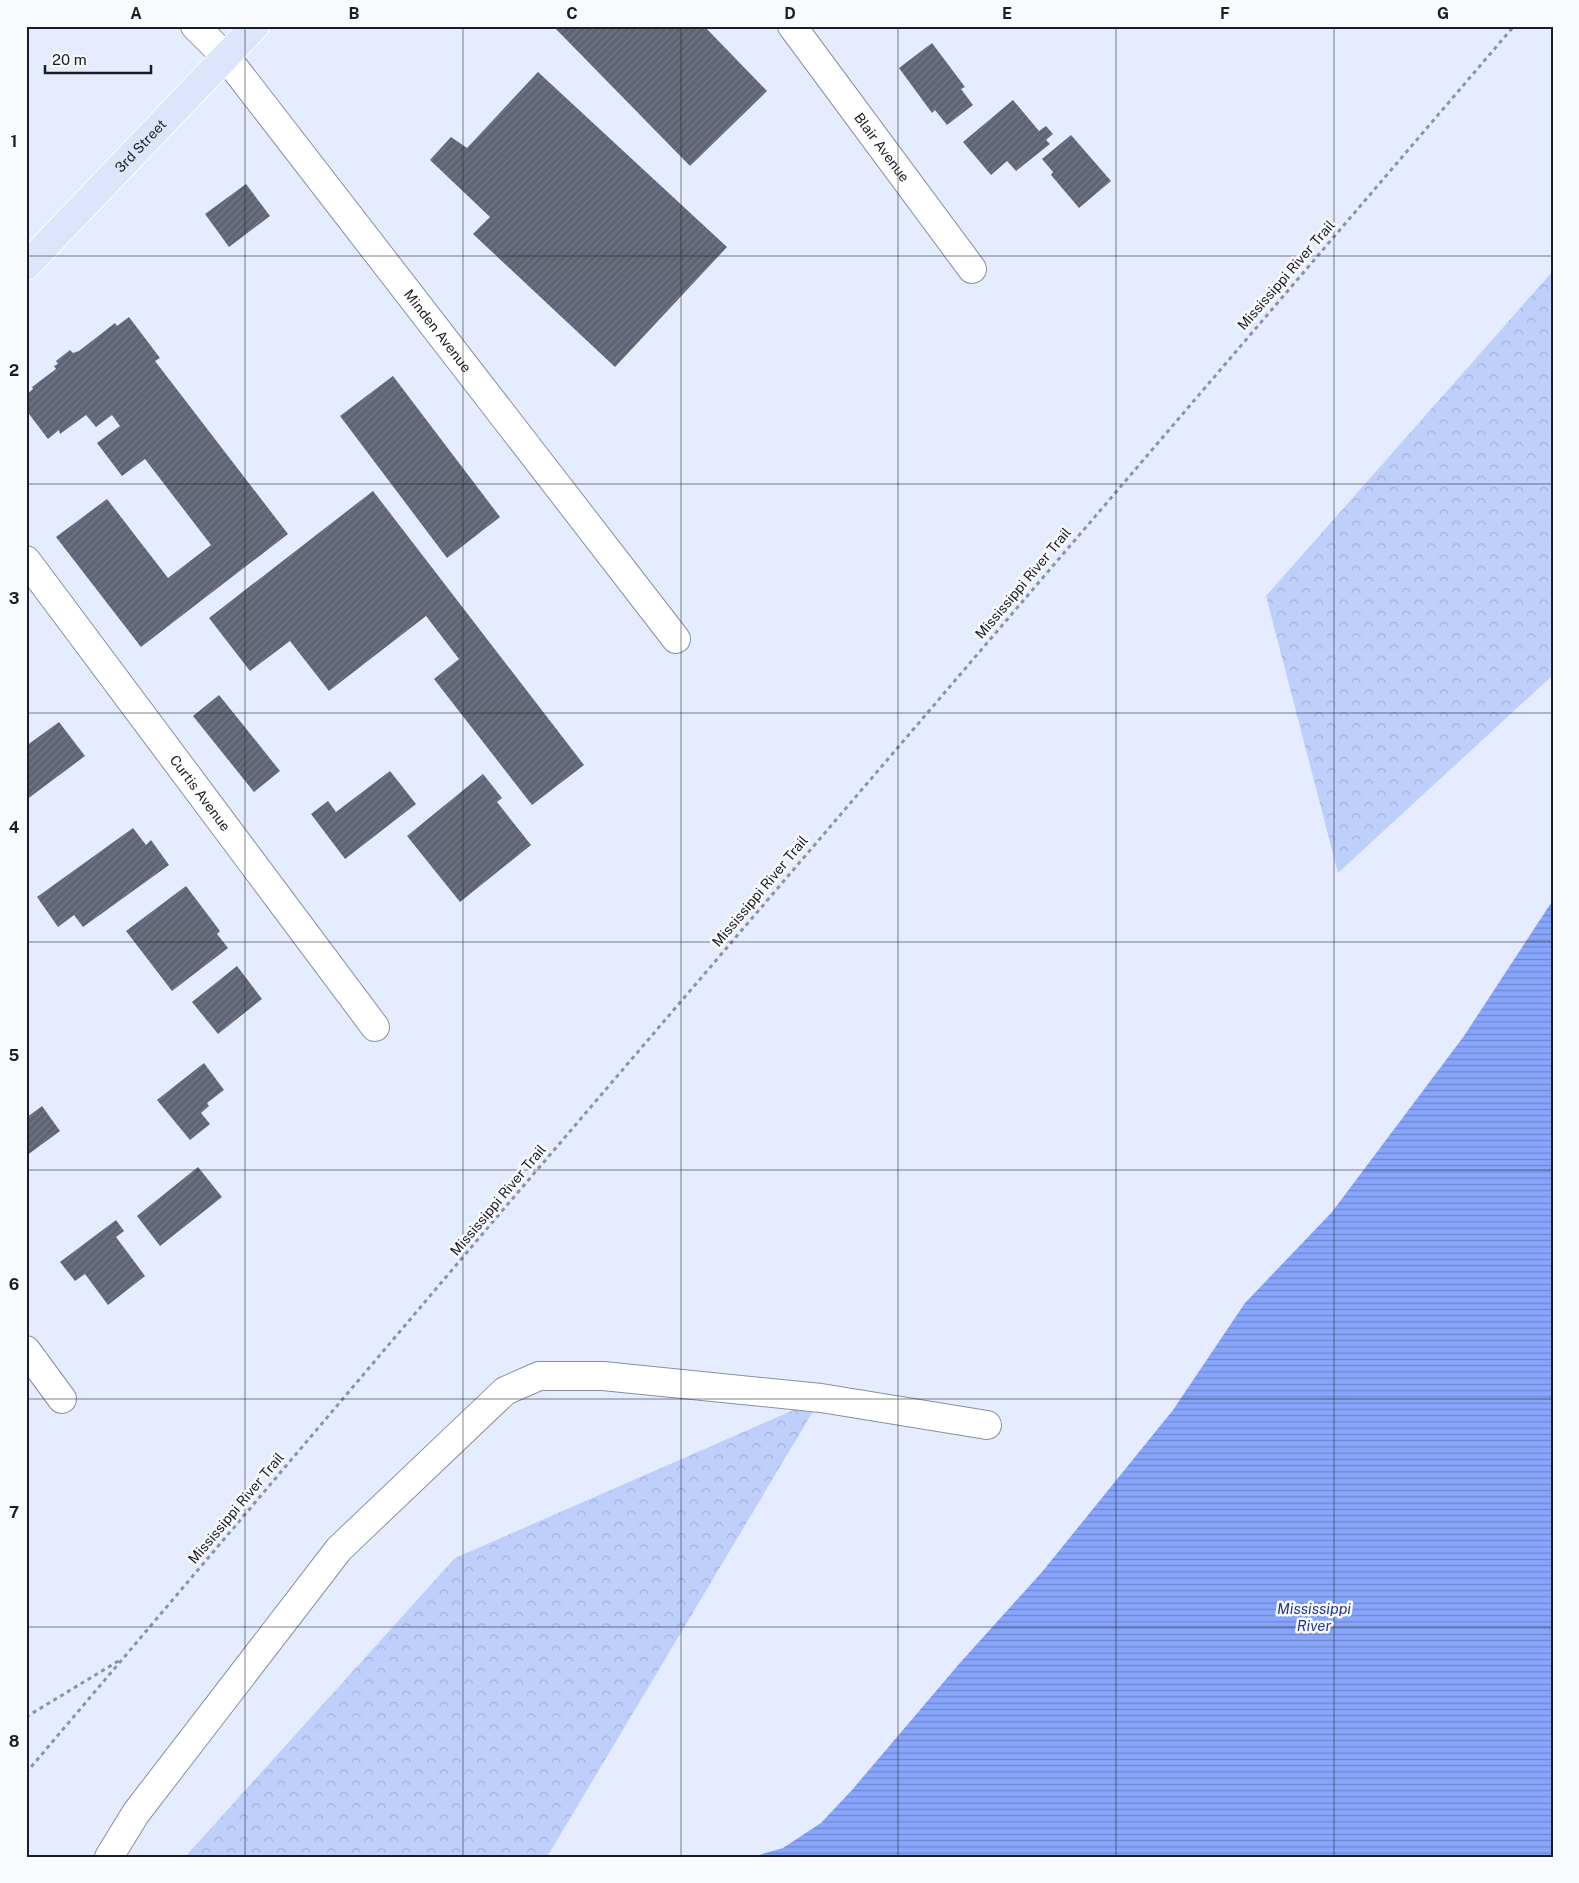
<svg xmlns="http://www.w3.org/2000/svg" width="1579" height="1883" viewBox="0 0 1579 1883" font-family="'Public Sans',sans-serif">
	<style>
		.forest { fill: url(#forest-crowns) }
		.water { fill: url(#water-rules) }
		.building { fill: url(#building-hatch) }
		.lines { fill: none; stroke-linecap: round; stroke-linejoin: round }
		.minor-casing { stroke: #888fa0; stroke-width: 30 }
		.major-casing { stroke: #fff; stroke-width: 30 }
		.path { stroke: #8d92a0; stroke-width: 3; stroke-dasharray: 4 4; stroke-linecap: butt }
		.minor { stroke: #fff; stroke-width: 28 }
		.major { stroke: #dde5fc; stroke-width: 28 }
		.grid { fill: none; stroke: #1b1d24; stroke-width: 1; stroke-opacity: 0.55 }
		.labels { text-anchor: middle; stroke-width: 5; stroke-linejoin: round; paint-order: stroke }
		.street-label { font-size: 14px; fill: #1b1d24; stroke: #f8fafd }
		.water-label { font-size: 15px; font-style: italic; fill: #223495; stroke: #f8fafd }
		.neatline { fill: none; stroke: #1b1d24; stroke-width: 2 }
		.grid-label { font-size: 16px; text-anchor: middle; font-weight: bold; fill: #1b1d24 }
	</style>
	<defs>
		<pattern id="forest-crowns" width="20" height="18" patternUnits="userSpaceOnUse" patternTransform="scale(1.25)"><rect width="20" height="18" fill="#becffc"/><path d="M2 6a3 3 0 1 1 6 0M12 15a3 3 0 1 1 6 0" fill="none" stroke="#a3b1d8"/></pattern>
		<pattern id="water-rules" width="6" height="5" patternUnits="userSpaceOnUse" patternTransform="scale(1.25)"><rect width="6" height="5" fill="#88a5fc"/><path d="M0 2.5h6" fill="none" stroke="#6e86cc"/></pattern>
		<pattern id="building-hatch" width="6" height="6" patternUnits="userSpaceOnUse" patternTransform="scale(1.25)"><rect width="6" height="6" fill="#5e6474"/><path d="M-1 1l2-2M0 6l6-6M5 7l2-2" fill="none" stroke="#757a86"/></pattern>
	</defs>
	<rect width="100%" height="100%" fill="#e5ecff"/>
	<!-- forest -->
	<path class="forest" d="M1553,271v404l-215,198 -72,-277z
		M821,1398l-274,459h-362l270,-299z"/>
	<!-- water -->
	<path class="water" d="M1553,900v957h-801l31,-9 38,-25 31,-33 107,-126 83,-92 131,-162 72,-107 87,-91 132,-176z"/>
	<!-- building -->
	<path class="building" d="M553,26h151l63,65 -77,75z
		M932,43l33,44 -4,2 12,16 -26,20 -12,-15 -3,3 -33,-45z
		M538,72l189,175 -112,120 -142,-133 17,-17 -60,-57 21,-23 16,11z
		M1013,100l26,31 7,-5 7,8 -7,6 4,4 -34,27 -9,-10 -16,14 -28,-33z
		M1071,135l40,46 -32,27 -28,-33 2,-3 -11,-13z
		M246,184l24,32 -41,31 -24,-33z
		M129,317l31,41 -5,3 133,173 -147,113 -85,-110 51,-38 61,79 43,-33 -66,-86 -23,17 -25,-33 23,-17 -8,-11 -16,12 -10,-12 -26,19 -1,-4 -11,9 -22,-29v-15l7,-6 -1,-2 24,-18 -2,-3 4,-2 -2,-3 14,-11 3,3 6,-2 36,-28 2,3z
		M393,376l107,141 -53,41 -107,-142z
		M373,491l211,274 -52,40 -98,-126 25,-20 -33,-43 -97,75 -39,-50 -40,30 -41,-53z
		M219,695l61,76 -26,21 -61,-76z
		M59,722l26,34 -59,44v-54z
		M390,771l26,33 -71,55 -34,-45 17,-13 8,11z
		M483,774l19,24 -5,4 34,43 -71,57 -53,-66z
		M133,828l13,17 5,-5 18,25 -86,62 -9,-12 -16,12 -21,-30z
		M186,886l34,45 -3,3 11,14 -56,43 -46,-60z
		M237,966l25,33 -44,35 -26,-32z
		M204,1063l20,27 -17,13 2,3 -8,7 9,11 -20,16 -33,-40z
		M42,1106l18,25 -34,25v-38z
		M198,1167l24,30 -62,49 -23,-30z
		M116,1220l8,11 -8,6 29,39 -37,29 -23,-31 -10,7 -15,-19z"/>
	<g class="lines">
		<!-- minor casing -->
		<g class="minor-casing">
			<g id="minor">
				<path id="s1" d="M195,26l31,31 450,582"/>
				<path id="s2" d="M792,26l180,243"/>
				<path id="s3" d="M26,560l349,467"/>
				<path d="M26,1350l36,49"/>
				<path d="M109,1857l27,-44 203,-264 166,-158 34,-15h64l218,22 166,27"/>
			</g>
		</g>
		<!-- major casing -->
		<g class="major-casing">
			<g id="major">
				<path id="s4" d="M26,266l229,-240"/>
			</g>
		</g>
		<!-- path -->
		<path class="path" d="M26,1717l94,-57
			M26,1773l470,-555 1018,-1192"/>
		<!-- minor -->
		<use href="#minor" class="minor"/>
		<!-- major -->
		<use href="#major" class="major"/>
	</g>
	<!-- grid -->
	<path class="grid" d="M245,26v1831M463,26v1831M681,26v1831M898,26v1831M1116,26v1831M1334,26v1831M26,256h1527M26,484h1527M26,713h1527M26,942h1527M26,1170h1527M26,1399h1527M26,1627h1527"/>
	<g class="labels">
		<!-- street labels -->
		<g class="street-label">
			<text dy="5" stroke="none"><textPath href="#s4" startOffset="166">3rd Street</textPath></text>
			<text dy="5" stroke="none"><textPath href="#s2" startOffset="151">Blair Avenue</textPath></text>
			<text transform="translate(1286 275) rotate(-49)" y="5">Mississippi River Trail</text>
			<text dy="5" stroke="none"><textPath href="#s1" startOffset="390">Minden Avenue</textPath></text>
			<text transform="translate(1023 583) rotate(-50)" y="5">Mississippi River Trail</text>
			<text dy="5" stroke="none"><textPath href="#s3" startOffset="291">Curtis Avenue</textPath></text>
			<text transform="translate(760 891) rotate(-50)" y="5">Mississippi River Trail</text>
			<text transform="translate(498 1200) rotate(-50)" y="5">Mississippi River Trail</text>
			<text transform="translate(236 1508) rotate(-50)" y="5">Mississippi River Trail</text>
		</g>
		<!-- water labels -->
		<g class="water-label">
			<text x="1314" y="1614">Mississippi<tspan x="1314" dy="17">River</tspan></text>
		</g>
	</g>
	<!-- border -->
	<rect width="1579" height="1883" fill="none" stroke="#f8fafd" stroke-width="55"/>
	<!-- scale -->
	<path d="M45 65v8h106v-8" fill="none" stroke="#1b1d24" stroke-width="2.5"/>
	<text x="52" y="65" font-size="15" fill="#1b1d24" stroke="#f8fafd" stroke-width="4" paint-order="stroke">20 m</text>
	<rect x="28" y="28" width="1524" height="1828" class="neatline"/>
	<g class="grid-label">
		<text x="136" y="19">A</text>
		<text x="354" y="19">B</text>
		<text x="572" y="19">C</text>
		<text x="790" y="19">D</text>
		<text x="1007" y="19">E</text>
		<text x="1225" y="19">F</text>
		<text x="1443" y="19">G</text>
		<text x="14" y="147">1</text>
		<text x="14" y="376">2</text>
		<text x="14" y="604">3</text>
		<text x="14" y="833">4</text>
		<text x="14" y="1061">5</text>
		<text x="14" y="1290">6</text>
		<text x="14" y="1518">7</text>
		<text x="14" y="1747">8</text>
	</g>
</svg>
